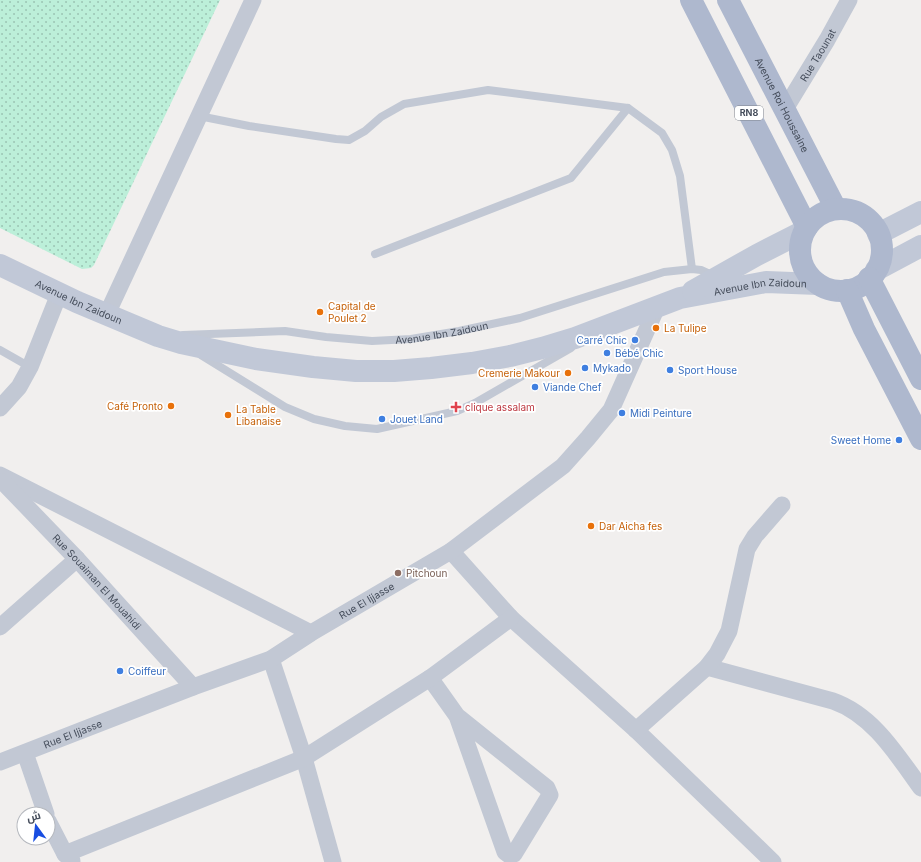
<svg xmlns="http://www.w3.org/2000/svg" width="921" height="862" viewBox="0 0 921 862" font-family="Inter,Cairo,sans-serif">
	<style>
		.grass { fill: url(#grass-dots) }
		.lines { fill: none; stroke-linecap: round; stroke-linejoin: round }
		.lane { stroke: #c2c8d4; stroke-width: 8 }
		.street { stroke: #c2c8d4; stroke-width: 17 }
		.secondary { stroke: #c1c8d7; stroke-width: 22 }
		.primary { stroke: #aeb8ce; stroke-width: 22 }
		.food-dot { fill: #e8710a; stroke: #fff; stroke-width: 1.5 }
		.shop-dot { fill: #3f7fe0; stroke: #fff; stroke-width: 1.5 }
		.health-dot { fill: #e0444e; stroke: #fff; stroke-width: 1.5 }
		.education-dot { fill: #8d6e63; stroke: #fff; stroke-width: 1.5 }
		.labels { text-anchor: middle; stroke-width: 3.5; stroke-linejoin: round; paint-order: stroke }
		.shield { fill: #fff; stroke: #7e838d; stroke-width: 1 }
		.shield-label { font-size: 9px; font-weight: bold; fill: #464e5c }
		.street-label { font-size: 10px; fill: #464e5c; stroke: #fff }
		.food-label { font-size: 10px; fill: #c56008; stroke: #fff; text-anchor: start }
		.shop-label { font-size: 10px; fill: #366cbe; stroke: #fff; text-anchor: start }
		.health-label { font-size: 10px; fill: #be3a42; stroke: #fff; text-anchor: start }
		.education-label { font-size: 10px; fill: #785e54; stroke: #fff; text-anchor: start }
	</style>
	<defs>
		<pattern id="grass-dots" width="8" height="8" patternUnits="userSpaceOnUse"><rect width="8" height="8" fill="#bcefd9"/><path d="M2 2h.1M6 6h.1" fill="none" stroke="#9bc4b3" stroke-width="1.8" stroke-linecap="round"/></pattern>
	</defs>
	<rect width="100%" height="100%" fill="#f1efee"/>
	<!-- grass -->
	<path class="grass" d="M0,0h220l-126,265 -3,3 -9,1 -82,-41z"/>
	<g class="lines">
		<!-- lane -->
		<g class="lane">
			<path d="M199,116l50,10 87,13 13,1 16,-9 16,-14 23,-13 84,-14 140,18 34,25 10,17 8,26 12,93"/>
			<path d="M375,254l196,-76 57,-70"/>
			<path id="s1" d="M183,335l102,-4 41,6 46,4 39,-2 48,-8 61,-13 144,-46 28,-3 9,1 13,6"/>
			<path d="M0,350l30,17"/>
			<path d="M201,355l84,52 29,12 31,7 32,3 80,-18 18,-8 96,-55"/>
		</g>
		<!-- street -->
		<g class="street">
			<path id="s2" d="M785,109l42,-69 22,-40"/>
			<path d="M107,314l146,-314"/>
			<path d="M0,408l19,-21 11,-20 29,-73"/>
			<path d="M0,475l311,158"/>
			<path id="s3" d="M3,482l74,77 116,128"/>
			<path d="M451,551l60,67 125,112 137,132"/>
			<path d="M0,627l77,-68"/>
			<path d="M271,659l33,99 29,104"/>
			<path d="M707,667l126,34c40,14 64,54 88,87"/>
			<path d="M430,678l27,38 90,72 3,7 -36,59 -5,1 -4,-3 -48,-136"/>
			<path d="M636,730l71,-63 10,-13 12,-23 18,-82 8,-13 27,-31"/>
			<path d="M25,753l21,61"/>
			<path id="s4" d="M0,762l193,-75 78,-28 40,-26 140,-82 112,-85 25,-28 23,-28 46,-103"/>
			<path d="M48,821l17,33 7,7"/>
			<path d="M65,854l239,-96 126,-80 81,-60"/>
		</g>
		<!-- secondary -->
		<g class="secondary">
			<path d="M878,234l43,-22"/>
			<path id="s5" d="M0,265l77,37 81,34 23,7 75,16 57,8 43,4h38l37,-3 41,-5 38,-7 32,-8 33,-10 105,-40 86,-16 52,2"/>
			<path d="M876,270l45,-24"/>
			<path d="M693,291l64,-36 47,-24"/>
		</g>
		<!-- primary -->
		<g class="primary">
			<path d="M691,0l116,227"/>
			<path id="s6" d="M728,0l108,209"/>
			<circle cx="841" cy="250" r="41"/>
			<path d="M869,278l52,101"/>
			<path d="M847,290l17,39 57,110"/>
		</g>
	</g>
	<!-- markers -->
	<g class="food-dot">
		<circle cx="320" cy="312" r="4"/>
		<circle cx="656" cy="328" r="4"/>
		<circle cx="568" cy="373" r="4"/>
		<circle cx="171" cy="406" r="4"/>
		<circle cx="228" cy="415" r="4"/>
		<circle cx="591" cy="526" r="4"/>
	</g>
	<g class="shop-dot">
		<circle cx="635" cy="340" r="4"/>
		<circle cx="607" cy="353" r="4"/>
		<circle cx="585" cy="368" r="4"/>
		<circle cx="670" cy="370" r="4"/>
		<circle cx="535" cy="387" r="4"/>
		<circle cx="622" cy="413" r="4"/>
		<circle cx="382" cy="419" r="4"/>
		<circle cx="899" cy="440" r="4"/>
		<circle cx="120" cy="671" r="4"/>
	</g>
	<path class="health-dot" d="M454 401h4v4h4v4h-4v4h-4v-4h-4v-4h4z"/>
	<circle class="education-dot" cx="398" cy="573" r="4"/>
	<g class="labels">
		<!-- shield labels -->
		<rect class="shield" x="735" y="106" width="28" height="14" rx="3"/>
		<g class="shield-label">
			<text x="749" y="116">RN8</text>
		</g>
		<!-- street labels -->
		<g class="street-label">
			<text dy="4" stroke="none"><textPath href="#s2" startOffset="63">Rue Taounat</textPath></text>
			<text dy="4" stroke="none"><textPath href="#s6" startOffset="118">Avenue Roi Houssaine</textPath></text>
			<text dy="4" stroke="none"><textPath href="#s5" startOffset="791">Avenue Ibn Zaidoun</textPath></text>
			<text dy="4" stroke="none"><textPath href="#s5" startOffset="87">Avenue Ibn Zaidoun</textPath></text>
			<text dy="4" stroke="none"><textPath href="#s1" startOffset="260">Avenue Ibn Zaidoun</textPath></text>
			<text dy="4" stroke="none"><textPath href="#s3" startOffset="137">Rue Souaiman El Mouahidi</textPath></text>
			<text dy="4" stroke="none"><textPath href="#s4" startOffset="402">Rue El Ijjasse</textPath></text>
			<text dy="4" stroke="none"><textPath href="#s4" startOffset="78">Rue El Ijjasse</textPath></text>
		</g>
		<!-- food labels -->
		<g class="food-label">
			<text x="328" y="310">Capital de<tspan x="328" dy="12">Poulet 2</tspan></text>
			<text x="664" y="332">La Tulipe</text>
			<text x="560" y="377" text-anchor="end">Cremerie Makour</text>
			<text x="163" y="410" text-anchor="end">Café Pronto</text>
			<text x="236" y="413">La Table<tspan x="236" dy="12">Libanaise</tspan></text>
			<text x="599" y="530">Dar Aicha fes</text>
		</g>
		<!-- shop labels -->
		<g class="shop-label">
			<text x="627" y="344" text-anchor="end">Carré Chic</text>
			<text x="615" y="357">Bébé Chic</text>
			<text x="593" y="372">Mykado</text>
			<text x="678" y="374">Sport House</text>
			<text x="543" y="391">Viande Chef</text>
			<text x="630" y="417">Midi Peinture</text>
			<text x="390" y="423">Jouet Land</text>
			<text x="891" y="444" text-anchor="end">Sweet Home</text>
			<text x="128" y="675">Coiffeur</text>
		</g>
		<!-- health labels -->
		<g class="health-label">
			<text x="465" y="411">clique assalam</text>
		</g>
		<!-- education labels -->
		<g class="education-label">
			<text x="406" y="577">Pitchoun</text>
		</g>
	</g>
	<!-- north arrow -->
	<g transform="translate(36 826) rotate(345)"><circle r="19" fill="#ffffff" stroke="#b5b8be"/>
	<path d="M0-3L7 15L0 10L-7 15Z" fill="#184de1"/>
	<text y="-6" font-size="11" font-weight="bold" text-anchor="middle" fill="#464e5c">ش</text>
	</g>
</svg>
